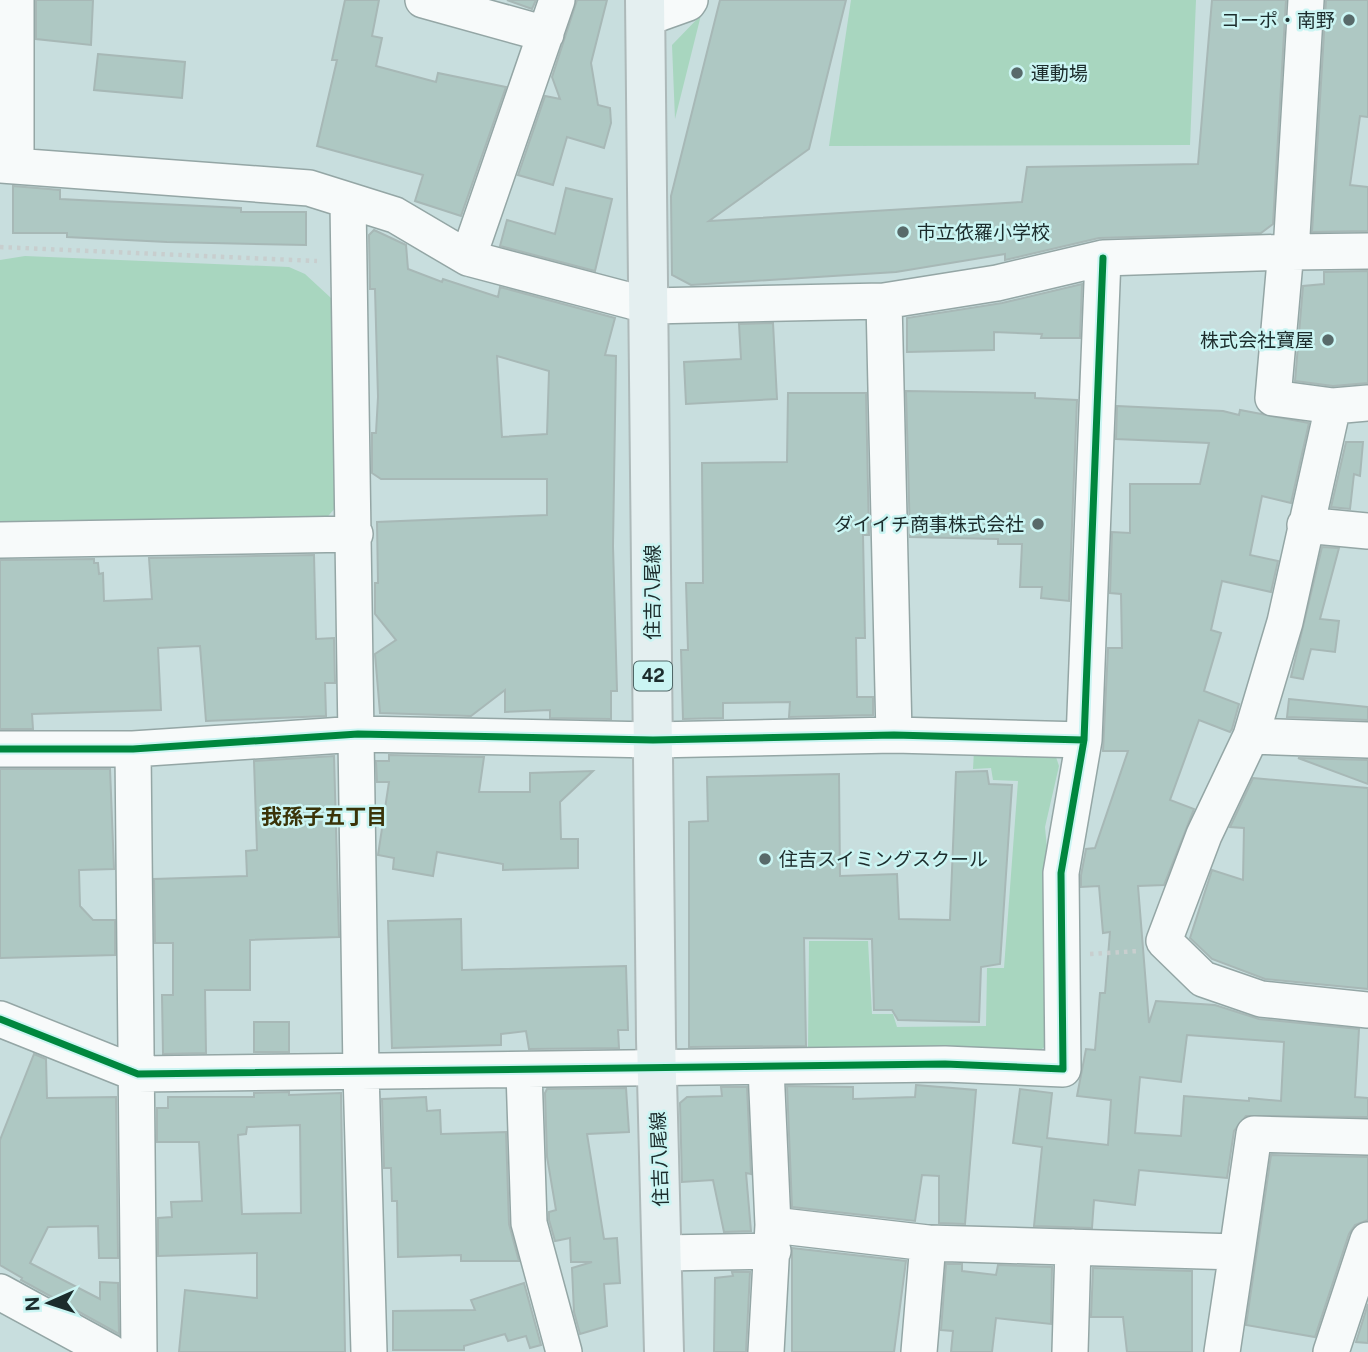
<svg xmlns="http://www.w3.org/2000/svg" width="1368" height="1352" viewBox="0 0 1368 1352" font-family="'Public Sans','Noto Sans JP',sans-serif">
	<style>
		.green { fill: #a8d6bf }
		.building { fill: #aec8c3; stroke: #a7b8b6; stroke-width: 2; fill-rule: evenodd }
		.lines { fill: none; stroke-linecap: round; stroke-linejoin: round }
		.minor-casing { stroke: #94a6a5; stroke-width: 38 }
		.major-casing { stroke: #adb9b9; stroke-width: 42 }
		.path { stroke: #c8cece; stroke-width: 4.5; stroke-dasharray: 3.5 5; stroke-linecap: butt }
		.minor { stroke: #f7fafa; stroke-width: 35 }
		.major { stroke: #e4eff0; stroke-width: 38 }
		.cycleway-casing { stroke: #cbf5f3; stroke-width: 11 }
		.cycleway { stroke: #00873e; stroke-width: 7 }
		.poi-dot { fill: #586a6a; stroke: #cbf5f3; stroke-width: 2.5 }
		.labels { text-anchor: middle; stroke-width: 5; stroke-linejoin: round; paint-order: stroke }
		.shield { fill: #cbf5f3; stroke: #506868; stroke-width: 2 }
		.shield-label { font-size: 18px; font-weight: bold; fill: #1c2c2c }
		.poi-label { font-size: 19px; fill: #1c2c2c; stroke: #cbf5f3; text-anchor: end }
		.street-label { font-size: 19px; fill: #1c2c2c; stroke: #cbf5f3 }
		.neighbourhood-label { font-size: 21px; font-weight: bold; fill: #3a3308; stroke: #cbf5f3 }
	</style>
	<rect width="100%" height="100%" fill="#c8dede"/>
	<!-- green -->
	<path class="green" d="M851,0h345l-6,145 -361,1z
		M701,15l-26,104 -3,-74z
		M25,256l264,11 16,7 26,24 5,209 -13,15 -323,6v-268z
		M974,751l81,3 4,12 -14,61 9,99 -2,115 -19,15 -225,-5 1,-110h59l4,73h21l4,13 89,-1 1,-58h17l14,-187 -25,-1 -2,-12 -18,1z"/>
	<!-- building -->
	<path class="building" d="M36,0h57l-2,45 -55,-6z
		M345,0h34l-7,36 10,2 -6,28 60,16 2,-9 68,14 -45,129 -46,-15 8,-26 -106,-29 20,-86h-5z
		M507,0h29l-4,9z
		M577,0h30l-16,63 7,42 12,3 1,15 -7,25 -37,-11 -14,48 -35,-10 27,-79 15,3 -8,-22z
		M720,0h126l-37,149 -100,72 313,-19 5,-35 171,-3 14,-164h74l-13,224 -12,9 -162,5 -94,22v-6l-109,18 -205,13 -19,-10 -1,-79z
		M1326,0h42v117l-8,-1 -10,69 18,2v44l-56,1z
		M98,54l87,8 -3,36 -88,-8z
		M13,186l47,4v9l181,9v4h65v33l-139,-3 -100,-5v-4h-54z
		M566,188l46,11 -17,72 -95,-25 7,-26 48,14z
		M374,230l32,15 2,24 34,13 1,-3 55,18 2,-10 115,31 -10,37 11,1 -3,190 4,145h-6v28l-61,-1v-8l-45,2v-22l-34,26 -91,-3 -5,-59 21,-14 -21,-26v-31h3l-1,-61 170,-7v-36h-166l-9,-6v-40h4l2,-36 -3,-108h-5l-1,-54zM497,356l52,15 -2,63 -45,3z
		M1368,271v112l-35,3 -38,-5 8,-95 21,-2v-12z
		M1082,284l-2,54h-39l1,-4 -48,-2v18l-87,2v-34l95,-15z
		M773,323l4,76 -91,5 -2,-42 57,-3 -2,-35z
		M906,391l129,2v5l42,2 -8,201 -28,-3 1,-11h-22l2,-43h-24v-5l-88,-2z
		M788,393h78l3,142h-6l2,103h-9l1,59h16v18l-84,2 1,-15 -67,1v15l-40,1 -2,-69h7l-2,-67h17l-1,-120 85,-1z
		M1117,406l106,5 16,4 1,-5 69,13 -18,80 -29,-7 -12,59 28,6 -7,31 -49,-11 -11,49 10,3 -17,58 35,13 -7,25 -2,3 -31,-12 -29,80 24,9 -30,76 -26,1 11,137 7,-22 59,4 44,14 100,10 -4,68 13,1v19l-122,-1 -12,15 -7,47 -88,-8 -4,35 -41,-5 -2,28 -58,-2 8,-79 -29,-4 7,-54 32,4 -5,45 61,7 3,-45 -34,-4 9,-47 9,1 5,-57h5l5,-61 -7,1 -4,-47 -18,1v-12l5,-26 9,-1 33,-97h-25l5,-103h14l-1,-54 -11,-1 2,-61 18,1v-49h70l9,-41 -93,-4zM1187,1035l97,7 -3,59 -32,-3v3l-65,-5 -3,40 -46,-3 5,-56 41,5z
		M1346,442h17l-3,34 -6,-2 -4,35 -19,-2z
		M1322,547l17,1 -19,71 19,2 -4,31 -24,-3 -8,30 -12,-2z
		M314,555l2,84 18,-1 1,45h-10l1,33 -120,5 -6,-75 -42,2 3,62 -129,4 1,15h-33v-169l94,-1v4h4l1,11 4,-1 1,28 48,-2 -3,-41z
		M1289,699l79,8v13l-81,-3z
		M389,755l95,2 -5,35h51v-19l63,-2 -33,31 1,37h17v29l-75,2v-6l-66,-12 -4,24 -40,-7 1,-11 -16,-3 11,-73h-12l-1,-21h13z
		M334,756l5,181 -89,3v50h-45l1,63 -43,1 -1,-59h11v-52h-18l-1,-64 93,-3 -1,-25 11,-1 -3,-89z
		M1298,758l70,2v24z
		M0,769h110l4,100 -35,1 1,36 13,14h22v35l-115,3z
		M987,771l2,13 23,1 -12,179 -19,3 -2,55 -81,-2 -6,-10h-18l-2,-71 -68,-1 2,108 -117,1v-225l19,-1 -1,-44 132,-3 1,102 57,-2 2,45 51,1 6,-148z
		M1253,778l115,10v201l-103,-10 -53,-20 -22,-21 22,-68 31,10 1,-52 -14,-1z
		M461,919l1,51 164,-4 2,64h-10l1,18 -90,1 -3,-18 -25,3v11l-109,3 -4,-127z
		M254,1022h35v30h-35z
		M34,1054l12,5 1,39 69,-1 2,161h-19l-1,-32 -50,1 -18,36 70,36v-17l18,1 1,51 -98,-54 1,-2 -22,-13v-125z
		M916,1085l60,5 -11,134 -26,-1v-47l-17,-1 -7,46 -123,-14 -5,-121 66,1v12l62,-2z
		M721,1087h26l4,87 -5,-1 5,58 -27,1 -11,-52 -31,2 -2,-79 7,-6 35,-1z
		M626,1088l3,44 -42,2 17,105 13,-1 3,45 -16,1 3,42 -27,8 -6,-22 -2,-44 20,-6h-21l-1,-24 -15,3 -6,-21v-8l7,-2 -9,-53 -2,-64 2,-4z
		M289,1092v3l52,-2 4,259h-166l6,-62 72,8v-45l-99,3v-38l14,-1 -1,-15 31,-1 -3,-59h-42v-34h11v-11h86v-4zM300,1125l1,88 -59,1 -4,-79 8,-1 1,-7z
		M426,1097l1,14 13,-1 1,24 65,-2 3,92 10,37h-58v-6l-63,2 -1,-56h-5l-1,-33h-7l-2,-69z
		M1271,1155l97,2v63l-13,5 -6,9 -34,103 -69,-12z
		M792,1248l114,13 -12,91h-102z
		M946,1264h16v7l34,4 2,-10 54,2 -1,57 -55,-6 -4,34h-41l2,-21 -12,-1z
		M1093,1268l99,3v81h-65l-4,-35h-32z
		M732,1272h18l-4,80h-32l1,-74 18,-2z
		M524,1283l17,62 -11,3 -4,-12 -18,5 -3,-7 -41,12v4h-71v-39l82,-1 -4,-10z
		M1368,1304v39l-12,-1z"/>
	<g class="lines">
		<!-- minor casing -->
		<g class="minor-casing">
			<path id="minor" d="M423,0l123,34
				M1306,0l-15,252 77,-1
				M646,18l42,-15 2,-3
				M0,165l309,23 86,27 73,43 182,48 234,-5 113,-18 106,-25 188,-6
				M16,166v-166
				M348,202l13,870 8,280
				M1291,252l-6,9 -12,137 60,8 35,-3
				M468,258l89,-258
				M884,301l10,434
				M1333,406l-48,216 -34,114 -47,99 -40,106 39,38 58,20 107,11
				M1305,525l63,6
				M0,540l355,-6
				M1251,736l117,4
				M0,749h133l225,-15 295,6 241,-5 190,5 19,-482
				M133,749l6,603
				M0,1019l138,55 807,-10 118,5 -2,-196 23,-133
				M766,1068l7,157 155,18 -9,109
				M524,1072l5,151 35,129
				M928,1243l309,9 17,-118 114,3
				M663,1253l110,-2
				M0,1292l110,60
				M766,1352l7,-127
				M1070,1352l3,-105
				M1222,1352l15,-100
				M1331,1352l37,-112"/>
		</g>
		<!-- major casing -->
		<g class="major-casing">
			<path id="major" d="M645,0l11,1039 8,313"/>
		</g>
		<!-- path -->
		<path class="path" d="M0,247l317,14
			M1090,954l48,-3"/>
		<!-- minor -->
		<use href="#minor" class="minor"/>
		<!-- major -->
		<use href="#major" class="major"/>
		<!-- cycleway casing -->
		<g class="cycleway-casing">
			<path id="cycleway" d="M0,749h133l225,-15 295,6 241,-5 190,5 19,-482
				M0,1019l138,55 807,-10 118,5 -2,-196 23,-133"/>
		</g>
		<!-- cycleway -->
		<use href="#cycleway" class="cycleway"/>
	</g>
	<!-- markers -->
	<g class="poi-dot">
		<circle cx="1349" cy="20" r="7"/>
		<circle cx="1017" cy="73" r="7"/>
		<circle cx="903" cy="232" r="7"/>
		<circle cx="1328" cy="340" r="7"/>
		<circle cx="1038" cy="524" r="7"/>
		<circle cx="765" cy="859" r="7"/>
	</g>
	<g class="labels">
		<!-- shield labels -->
		<rect class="shield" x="634" y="661.5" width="38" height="29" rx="5"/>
		<g class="shield-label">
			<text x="653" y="682">42</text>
		</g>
		<!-- poi labels -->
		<g class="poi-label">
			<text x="1335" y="27">コーポ・南野</text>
			<text x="1031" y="80" text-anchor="start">運動場</text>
			<text x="917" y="239" text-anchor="start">市立依羅小学校</text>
			<text x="1314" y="347">株式会社寶屋</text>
			<text x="1024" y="531">ダイイチ商事株式会社</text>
			<text x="779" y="866" text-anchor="start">住吉スイミングスクール</text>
		</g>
		<!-- street labels -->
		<g class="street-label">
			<text transform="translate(652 592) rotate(-90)" y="7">住吉八尾線</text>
			<text transform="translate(659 1159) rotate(-92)" y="7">住吉八尾線</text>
		</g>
		<!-- neighbourhood labels -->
		<g class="neighbourhood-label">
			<text x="324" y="824">我孫子五丁目</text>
		</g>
	</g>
	<!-- north arrow -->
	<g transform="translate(49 1303) rotate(267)" stroke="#cbf5f3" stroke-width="5" paint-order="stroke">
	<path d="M0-5L12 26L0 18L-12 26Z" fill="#1c2c2c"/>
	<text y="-10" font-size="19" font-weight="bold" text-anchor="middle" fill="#1c2c2c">N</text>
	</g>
</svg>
